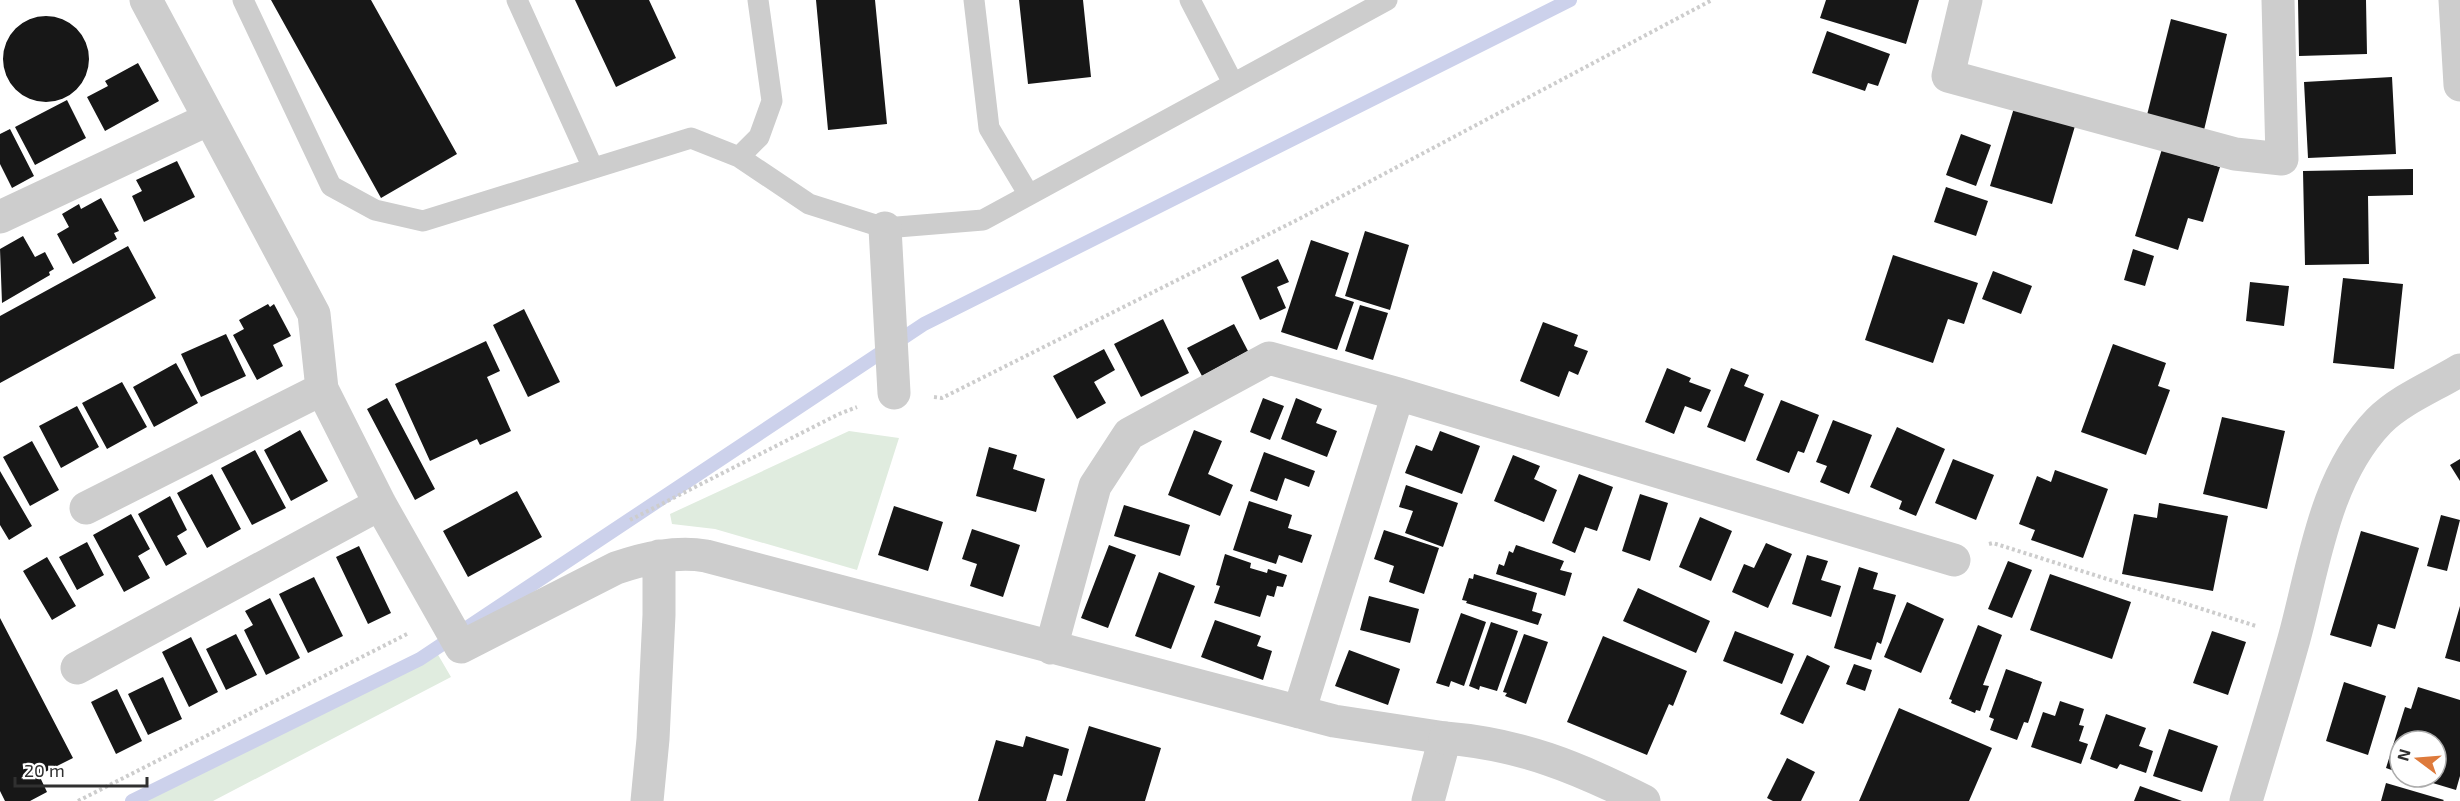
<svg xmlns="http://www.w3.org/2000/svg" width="2460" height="801" viewBox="0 0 2460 801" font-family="'Exo 2',sans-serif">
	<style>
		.green { fill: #e0ecdf }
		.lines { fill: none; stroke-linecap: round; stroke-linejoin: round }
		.stream { stroke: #ccd1eb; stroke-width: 14 }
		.building { fill: #171717 }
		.path { stroke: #cdcdcd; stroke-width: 4; stroke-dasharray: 3 3; stroke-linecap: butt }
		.service { stroke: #cdcdcd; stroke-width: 21 }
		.minor { stroke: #cdcdcd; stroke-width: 33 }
		.tertiary { stroke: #cdcdcd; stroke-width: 33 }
	</style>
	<rect width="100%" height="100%" fill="#fff"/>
	<!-- green -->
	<path class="green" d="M849,431l50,7 -42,132 -142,-41 -43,-5 -2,-10z
		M437,653l14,24 -238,124h-67z"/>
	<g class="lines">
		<!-- stream -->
		<path class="stream" d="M132,801l288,-142 504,-335 646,-324"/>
	</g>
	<!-- building -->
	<path class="building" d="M271,0h100l86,154 -76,44z
		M575,0h74l27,58 -60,29z
		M816,0h59l12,124 -59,6z
		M1019,0h64l8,77 -63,7z
		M1826,0h93l-13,44 -86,-26z
		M2298,0h68l1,54 -68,2z
		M3 59a43 43 0 1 1 86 0a43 43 0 1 1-86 0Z
		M2171,19l56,15 -23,96 -57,-15z
		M1827,31l63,23 -12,32 -10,-3 -3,8 -53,-18z
		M138,63l21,38 -54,30 -18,-34 21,-11 -3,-5z
		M2392,77l4,77 -88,4 -4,-76z
		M67,100l19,38 -51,27 -20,-38z
		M2014,108l61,18 -23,78 -62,-18z
		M10,129l24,47 -22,12 -12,-24v-30z
		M1961,134l30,11 -15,41 -30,-11z
		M2162,149l58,18 -17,55 -15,-4 -10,32 -43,-14z
		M177,161l18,36 -51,25 -12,-26 10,-5 -6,-11z
		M2413,169v26l-45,1 1,68 -64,1 -2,-94z
		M1946,187l42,14 -12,35 -42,-14z
		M101,198l18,33 -5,2 3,6 -44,25 -16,-30 12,-7 -7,-13 17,-10 2,5z
		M1365,231l44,14 -19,65 -45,-14z
		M23,236l12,21 10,-5 9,17 -5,3 1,3 -48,28 -2,-54z
		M1311,240l38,13 -14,43 19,6 -17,48 -56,-18z
		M128,246l28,52 -156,85v-67z
		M2133,249l21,7 -9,30 -21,-6z
		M1893,255l85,28 -14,41 -16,-5 -15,44 -68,-23z
		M1278,259l11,23 -12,5 9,21 -26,12 -19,-43z
		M1993,271l39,15 -11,28 -39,-15z
		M2343,278l60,6 -9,85 -61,-6z
		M2250,282l39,4 -5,40 -38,-5z
		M268,304l2,3 4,-3 17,32 -18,9 10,21 -26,14 -24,-45 11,-6 -5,-9z
		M1360,305l28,8 -15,47 -28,-9z
		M524,309l36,73 -32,15 -35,-72z
		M1163,319l26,54 -48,24 -27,-53z
		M1543,322l35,13 -4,11 14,5 -10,24 -9,-4 -10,26 -39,-16z
		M1234,324l14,27 -46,25 -15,-28z
		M226,334l20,42 -45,21 -20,-43z
		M486,341l14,30 -13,6 24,54 -31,14 -3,-6 -47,22 -35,-77z
		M2113,344l53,19 -8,23 12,4 -24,65 -65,-23z
		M1104,349l11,21 -21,12 12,21 -29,16 -24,-43z
		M176,363l22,40 -44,24 -21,-40z
		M1667,368l24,10 -2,4 22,8 -10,22 -16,-6 -11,28 -29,-12z
		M1731,368l18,7 -5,11 20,8 -19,48 -38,-15z
		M122,382l25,45 -40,22 -25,-46z
		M387,398l48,91 -20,11 -48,-91z
		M1263,398l21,8 -14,34 -20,-8z
		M1296,398l26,11 -6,14 21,8 -10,26 -46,-18z
		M1781,400l38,15 -15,38 -6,-2 -9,22 -33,-13z
		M77,406l22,41 -38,21 -22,-42z
		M2222,417l63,14 -18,78 -64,-15z
		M1833,420l39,15 -23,59 -29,-12 7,-16 -11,-4z
		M1897,427l48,22 -29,67 -17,-7 3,-8 -32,-14z
		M300,430l28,51 -37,20 -27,-51z
		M1194,430l28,11 -14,33 25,11 -13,31 -52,-21z
		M1440,431l40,15 -18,48 -57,-21 11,-28 16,6z
		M32,441l27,49 -29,16 -27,-49z
		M989,447l28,8 -4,14 32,10 -9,33 -60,-16z
		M255,450l31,58 -34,17 -31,-57z
		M1264,452l51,19 -6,16 -24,-9 -8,23 -27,-10z
		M1513,455l27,11 -6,13 23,11 -13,32 -50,-21z
		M1953,459l41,16 -18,45 -41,-17z
		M2460,459v22l-10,-16z
		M2055,470l53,19 -25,69 -52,-18 4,-10 -16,-6 18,-48 14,6z
		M0,471l32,55 -23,14 -9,-15z
		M212,474l29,55 -34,19 -30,-55z
		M1579,474l34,13 -16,44 -12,-4 -10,26 -23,-10z
		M1406,485l52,18 -15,44 -38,-14 8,-22 -14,-4z
		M517,491l25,46 -74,40 -25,-46z
		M1640,494l28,9 -18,58 -28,-10z
		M170,496l17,34 -10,6 10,18 -21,12 -28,-52z
		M1249,501l43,14 -4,13 24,7 -10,28 -23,-8 -3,9 -43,-14z
		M2159,503l69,13 -15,75 -91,-17 12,-60 23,4z
		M1124,505l66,20 -10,31 -66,-20z
		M894,506l49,16 -15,49 -50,-16z
		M131,514l19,35 -12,7 12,22 -26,14 -31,-57z
		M2441,515l19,5 -13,51 -20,-5z
		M1700,517l32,14 -21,50 -32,-14z
		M972,529l48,16 -17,52 -33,-11 7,-22 -15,-5z
		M1384,530l55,18 -15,46 -35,-12 5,-16 -20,-7z
		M2361,531l58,17 -24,81 -17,-5 -7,23 -41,-12z
		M87,542l17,33 -27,15 -18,-33z
		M1766,543l26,11 -24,54 -36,-16 12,-28 10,4z
		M1109,545l27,10 -28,73 -27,-10z
		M1516,545l48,16 -4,9 12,3 -7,23 -69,-22 3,-10 5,2 5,-15 4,2z
		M359,546l32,67 -23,11 -32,-67z
		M1225,554l26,9 -1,5 17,5 1,-4 19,6 -4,12 -6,-1 -3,11 -7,-2 -7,22 -46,-14 6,-17 -4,-1z
		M1807,555l21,6 -7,19 20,6 -10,31 -39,-13z
		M47,557l29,49 -24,14 -29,-49z
		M2008,561l24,9 -20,48 -24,-9z
		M1859,567l19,6 -5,16 23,6 -15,49 -4,-2 -6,18 -37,-12z
		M1159,572l36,14 -24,63 -36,-13z
		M1474,574l63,19 -5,18 10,3 -4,11 -72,-22 1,-2 -5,-1 7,-22 4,1z
		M2050,574l81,28 -19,57 -82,-29z
		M314,577l29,59 -35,17 -29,-59z
		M1638,588l72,33 -14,32 -73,-32z
		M1369,596l50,13 -9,34 -50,-13z
		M270,598l30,60 -34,17 -22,-45 9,-5 -8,-14z
		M1907,602l37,17 -23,54 -37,-16z
		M2460,606v56l-15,-4z
		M1461,613l25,9 -22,64 -13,-5 -2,6 -13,-4z
		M0,618l73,140 -34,17 8,17 -17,9h-25l-5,-10z
		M1215,620l46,16 -4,10 15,5 -9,29 -62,-23z
		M1491,622l27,9 -21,60 -17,-5 -1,4 -10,-4z
		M1978,625l24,10 -19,50 6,1 -9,25 -4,-1 -1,3 -24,-10 1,-3 -3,-1z
		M1735,631l59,23 -12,30 -59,-23z
		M2212,631l34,11 -18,53 -35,-12z
		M236,634l21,41 -31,15 -20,-41z
		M1524,634l24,8 -22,62 -21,-8 2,-3 -4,-1z
		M1603,636l84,35 -14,35 -4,-2 -22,51 -80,-33z
		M191,637l27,55 -29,15 -27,-55z
		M1349,650l51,19 -12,36 -53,-19z
		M1807,655l23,11 -27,58 -23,-10z
		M1854,664l18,6 -7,21 -19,-7z
		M2006,669l36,13 -14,41 -4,-1 -7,18 -27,-10 4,-11 -5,-2z
		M163,677l19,42 -34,16 -20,-41z
		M2344,682l42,14 -18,59 -42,-14z
		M2418,687l42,13v76l-4,14 -40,-12 20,-1v-36h-36v32l-14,-5 19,-61 6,2z
		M117,689l25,52 -26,13 -25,-52z
		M2060,701l24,8 -5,16 5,1 -5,15 9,3 -7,20 -50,-17 12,-35 12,4z
		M1899,708l93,40 -23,53h-110z
		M2106,714l40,14 -7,18 14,5 -7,22 -26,-9 -3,5 -27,-10z
		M1089,726l72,22 -16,53h-79z
		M2169,729l49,17 -16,46 -49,-16z
		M1026,736l43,13 -7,27 -8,-2 -8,27h-68l18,-61 27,7z
		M1787,758l28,14 -14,29h-28l-6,-3z
		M2386,783l58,17 -1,1h-62z
		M2140,786l42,15h-48z"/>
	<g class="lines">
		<!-- path -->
		<path class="path" d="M934,397l8,1 357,-179 413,-219
			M630,520l209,-106 18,-7
			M1989,544l4,-1 263,83
			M78,801l329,-167"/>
		<!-- service -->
		<path class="service" d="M243,0l88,186 44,24 48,11 268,-83 48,19 70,47 76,24 98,-8 404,-220
			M517,0l76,168
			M974,0l15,128 40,67
			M1190,0l43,83
			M739,157l20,-20 13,-36 -14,-101"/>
		<!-- minor -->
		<path class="minor" d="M146,0l168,314 8,75 58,115 81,143 155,-79c30,-10 59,-17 90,-12l628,165 111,17 -17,63
			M1966,0l-18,76 287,78 47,5 -4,-159
			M0,217l209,-98
			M885,228l9,165
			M86,508l236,-119
			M1051,648l44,-162 34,-52 140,-76 129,36 556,166
			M77,668l303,-164
			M1299,712l99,-318
			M647,801l6,-62 6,-124v-59"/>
		<!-- tertiary -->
		<path class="tertiary" d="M2455,0l5,85
			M1445,738c75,6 132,29 199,63
			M2246,801c16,-54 33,-108 48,-162 20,-73 30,-161 85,-218 22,-22 55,-35 81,-51"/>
	</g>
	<!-- north arrow -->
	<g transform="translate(2418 759) rotate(286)"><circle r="28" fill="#ffffff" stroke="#acacac" stroke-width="1.5"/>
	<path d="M0-4.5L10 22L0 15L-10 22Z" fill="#de7a3b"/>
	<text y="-9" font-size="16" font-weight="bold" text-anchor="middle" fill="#303030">N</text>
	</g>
	<!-- scale -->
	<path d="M15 777v9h132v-9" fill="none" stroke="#303030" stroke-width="3"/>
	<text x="24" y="777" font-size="18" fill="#303030" stroke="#ffffff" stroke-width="4.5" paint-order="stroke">20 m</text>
</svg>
